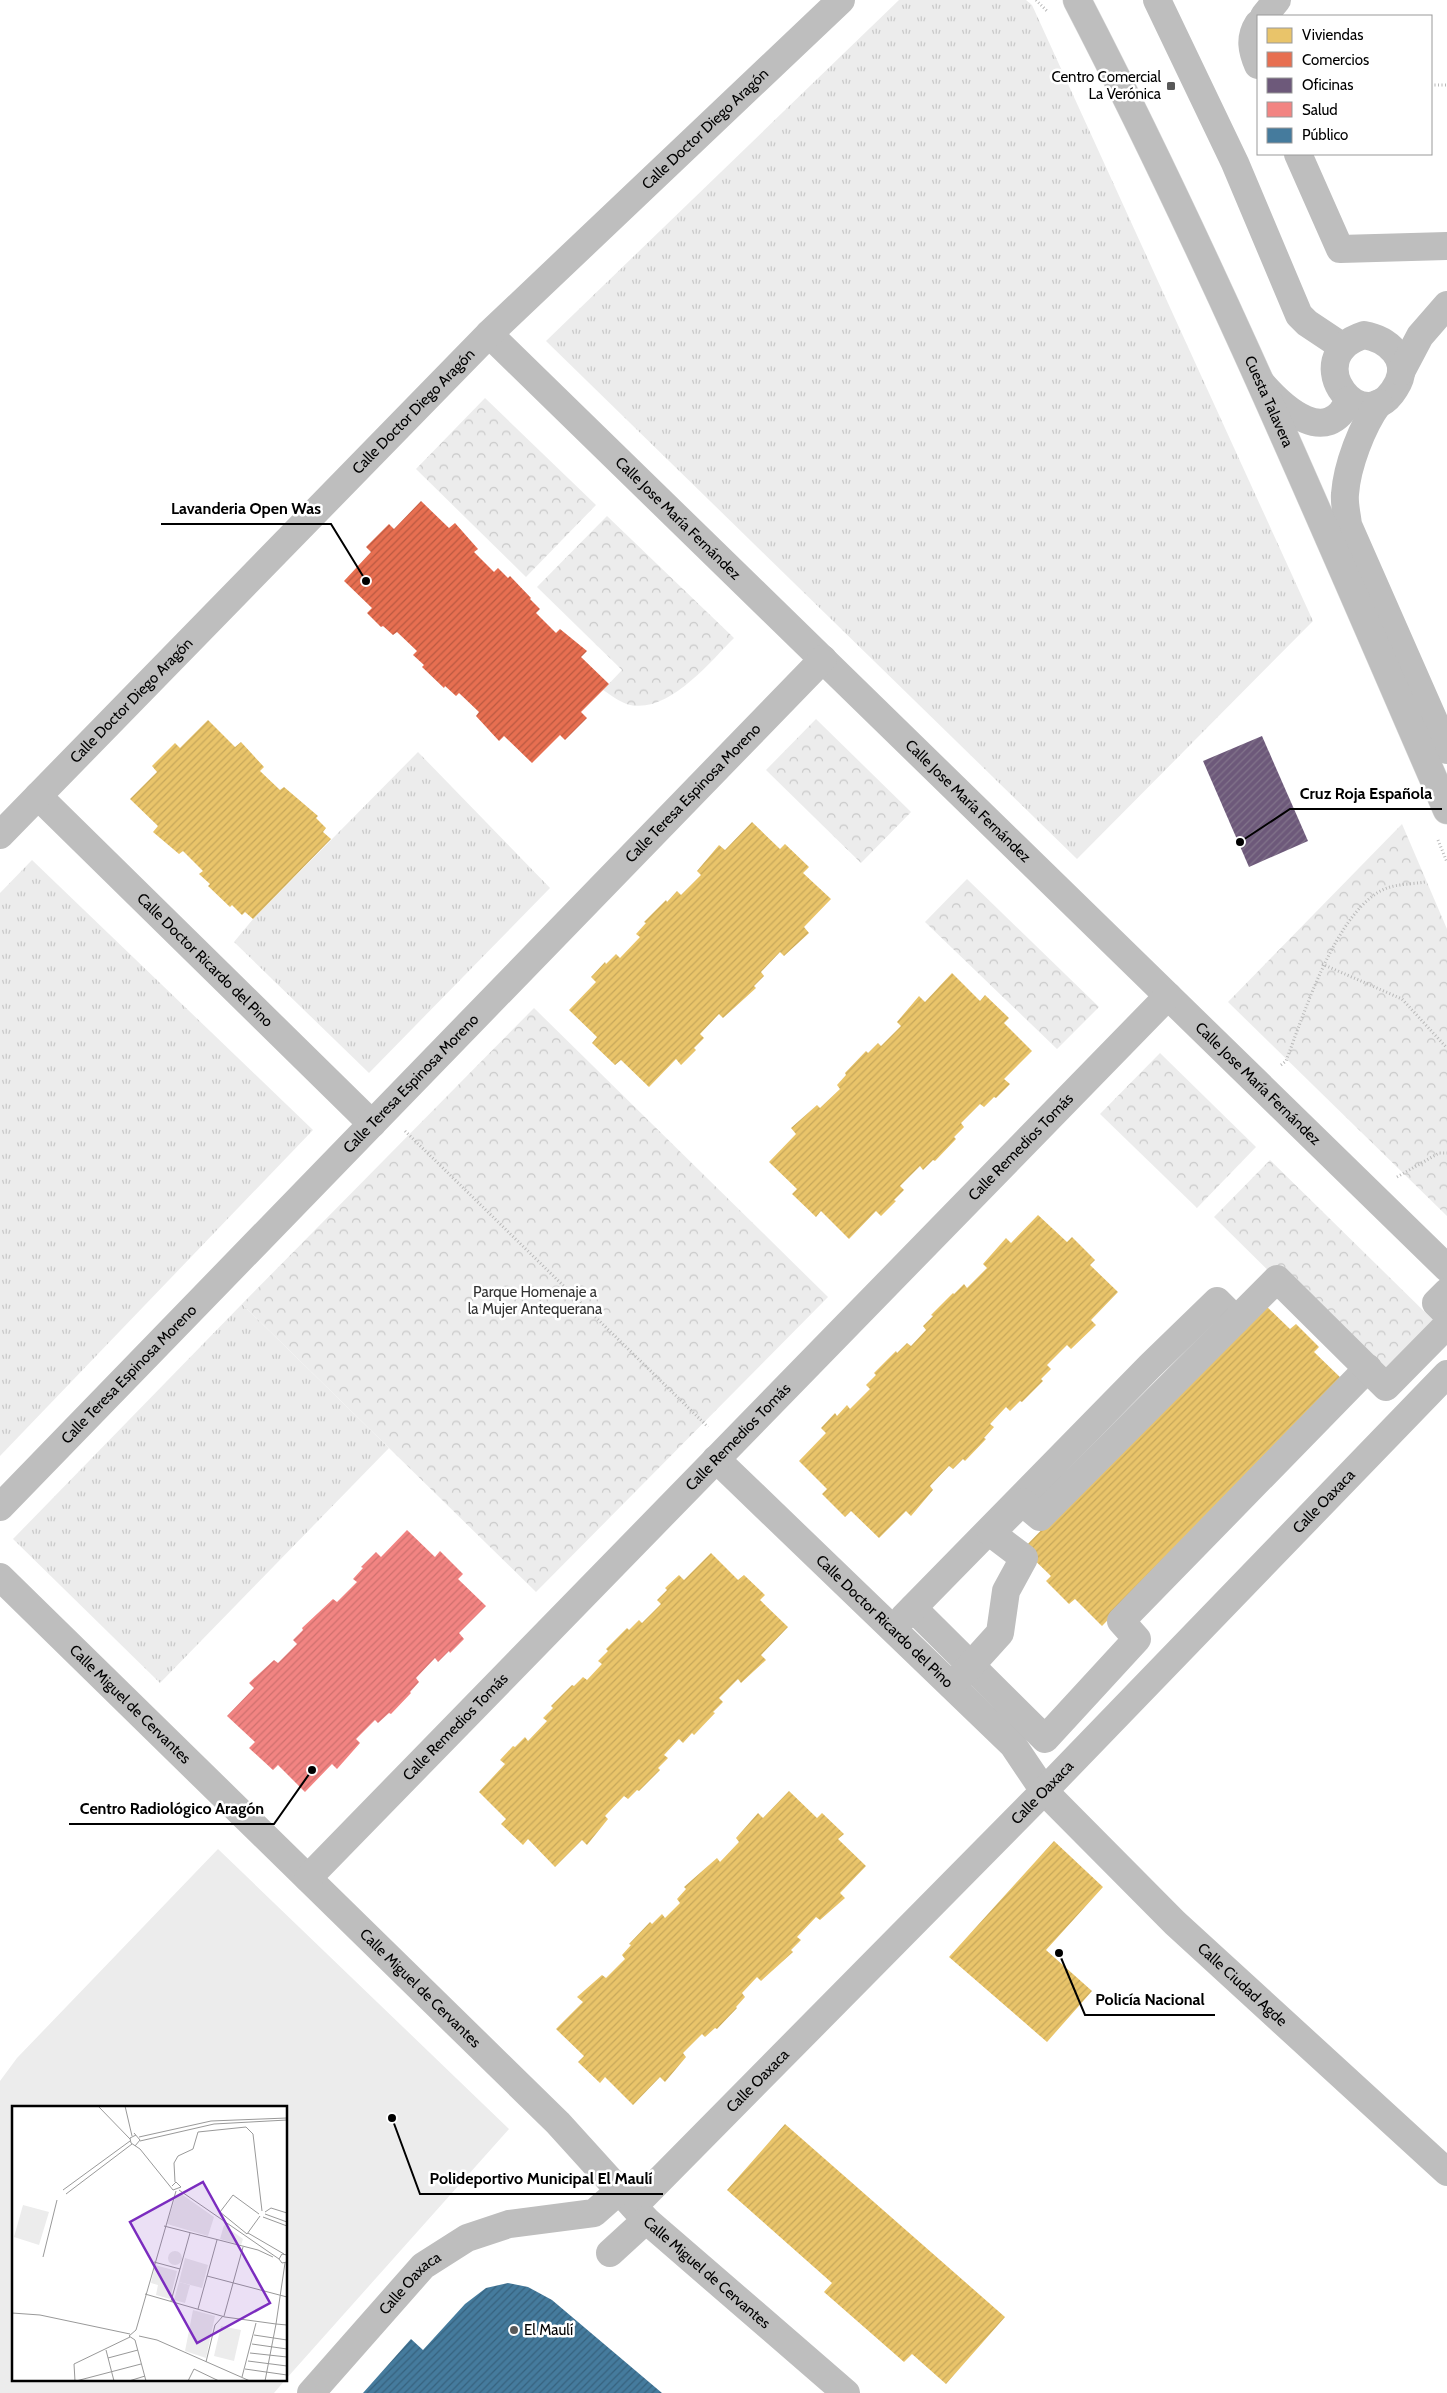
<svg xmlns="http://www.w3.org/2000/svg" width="1447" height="2393" viewBox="0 0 1447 2393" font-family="Cabin,sans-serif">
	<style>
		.grass { fill: url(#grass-tufts) }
		.park { fill: url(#park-crowns) }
		.pitch { fill: #ececec }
		.homes { fill: url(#homes-hatch) }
		.shops { fill: url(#shops-hatch) }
		.offices { fill: url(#offices-hatch) }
		.health { fill: url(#health-hatch) }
		.public { fill: url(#public-hatch) }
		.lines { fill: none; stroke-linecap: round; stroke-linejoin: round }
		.major-casing { stroke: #dbdbdb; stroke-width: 29 }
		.path { stroke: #b9b9b9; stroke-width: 3; stroke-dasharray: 1 2.5; stroke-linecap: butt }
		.minor { stroke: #bebebe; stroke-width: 28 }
		.major { stroke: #bebebe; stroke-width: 28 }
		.poi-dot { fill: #595959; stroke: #fff; stroke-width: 2 }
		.labels { text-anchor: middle; stroke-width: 5; stroke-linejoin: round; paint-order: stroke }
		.poi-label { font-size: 15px; fill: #000; stroke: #fff; text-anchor: end }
		.street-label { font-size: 15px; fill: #000; stroke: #fff }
		.park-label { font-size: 15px; fill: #333; stroke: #fff }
		.inset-road { fill: none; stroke: #999; stroke-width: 1 }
		.view { fill: #7b2cbf; fill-opacity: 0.15; stroke: #7b2cbf; stroke-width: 2.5 }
		.inset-edge { fill: none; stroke: #000; stroke-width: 2.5 }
		.leader { fill: none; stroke: #000; stroke-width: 2 }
		.callout-dot { fill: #000; stroke: #fff; stroke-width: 2 }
		.callout-label { font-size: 16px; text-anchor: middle; font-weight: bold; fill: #000; stroke: #fff; stroke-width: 5; stroke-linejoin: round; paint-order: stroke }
	</style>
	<defs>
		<pattern id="grass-tufts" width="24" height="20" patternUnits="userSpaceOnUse" patternTransform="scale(1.25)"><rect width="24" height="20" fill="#ececec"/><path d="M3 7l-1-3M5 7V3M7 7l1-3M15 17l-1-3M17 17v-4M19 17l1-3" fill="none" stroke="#c9c9c9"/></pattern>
		<pattern id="park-crowns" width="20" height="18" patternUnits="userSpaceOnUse" patternTransform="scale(1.25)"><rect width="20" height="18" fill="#ececec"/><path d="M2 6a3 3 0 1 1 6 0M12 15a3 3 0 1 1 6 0" fill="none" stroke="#c9c9c9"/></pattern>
		<pattern id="homes-hatch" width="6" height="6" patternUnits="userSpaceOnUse" patternTransform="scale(1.25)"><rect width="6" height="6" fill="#e9c46a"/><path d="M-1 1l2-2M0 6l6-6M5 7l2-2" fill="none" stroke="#c6a75a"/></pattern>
		<pattern id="shops-hatch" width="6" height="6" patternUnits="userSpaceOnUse" patternTransform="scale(1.25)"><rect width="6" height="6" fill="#e76f51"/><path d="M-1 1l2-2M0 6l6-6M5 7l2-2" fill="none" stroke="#b95941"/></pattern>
		<pattern id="offices-hatch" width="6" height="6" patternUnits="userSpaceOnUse" patternTransform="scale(1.25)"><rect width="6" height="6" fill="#6d597a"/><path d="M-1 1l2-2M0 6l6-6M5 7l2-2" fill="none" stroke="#82748b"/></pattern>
		<pattern id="health-hatch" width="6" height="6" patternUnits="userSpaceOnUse" patternTransform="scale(1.25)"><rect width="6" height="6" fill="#f28482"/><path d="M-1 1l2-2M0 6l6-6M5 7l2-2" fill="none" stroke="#ce706e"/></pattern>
		<pattern id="public-hatch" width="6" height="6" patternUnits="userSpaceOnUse" patternTransform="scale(1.25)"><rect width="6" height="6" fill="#457b9d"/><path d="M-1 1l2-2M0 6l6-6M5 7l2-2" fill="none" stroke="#37627e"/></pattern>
	</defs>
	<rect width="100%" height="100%" fill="#fff"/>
	<!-- grass -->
	<path class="grass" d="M899,0h127l6,5 281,616 -236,238 -531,-518z
		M418,752l132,136 -181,185 -135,-131 19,-23z
		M32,860l281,270 -313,326v-563z
		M242,1304l147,144 -229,235 -147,-144z"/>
	<!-- park -->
	<path class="park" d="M485,398l111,107 -70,72 -110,-108z
		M607,516l127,122c-25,25 -65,75 -104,67 -9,-2 -19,-10 -27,-15l19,-20 -85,-83z
		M816,719l95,93 -50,51 -95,-93z
		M1402,824l45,105v287l-219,-214z
		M967,879l132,128 -42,42 -132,-127z
		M534,1008l294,289 -292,295 -294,-288z
		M1160,1053l96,94 -59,61 -97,-94z
		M1270,1160l165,162 -57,57 -164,-162z"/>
	<!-- pitch -->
	<path class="pitch" d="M218,1849l291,280 -223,250v-272h-272v272h272l-12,14h-274v-312l17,-23z"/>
	<!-- homes -->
	<path class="homes" d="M208,720l27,27 6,-5 23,25 -4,4 20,19 4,-3 34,29 -2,2 10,10 -3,4 8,7 -78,80 -8,-7 -3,3 -10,-10 -2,2 -22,-21 2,-2 -11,-10 4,-3 -20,-20 -4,3 -26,-22 5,-6 -28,-27 27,-27 -5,-6 23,-23 5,5z
		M752,822l28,27 5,-5 24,23 -6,6 28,26 -27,28 5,6 -25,23 -4,-4 -19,20 3,4 -10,10 2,2 -33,30 -4,-4 -19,20 4,4 -10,10 2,2 -15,15 -5,-6 -27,28 -28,-27 -6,5 -23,-22 5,-6 -28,-27 27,-28 -5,-5 14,-15 1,2 10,-10 4,4 20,-21 -4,-3 10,-11 -2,-1 22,-22 1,2 10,-11 4,4 20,-20 -4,-4 22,-26 6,5z
		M952,973l28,28 5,-6 24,23 -5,5 28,28 -28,28 6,5 -14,14 -2,-1 -10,10 -4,-3 -19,19 3,4 -10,10 2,2 -21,22 -2,-1 -10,10 -3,-4 -20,20 4,4 -10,10 2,1 -15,15 -5,-5 -27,28 -28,-28 -5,6 -24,-23 5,-5 -28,-27 27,-28 -5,-6 26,-23 3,3 20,-19 -3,-4 9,-10 -1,-2 21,-22 2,2 10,-10 3,3 20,-20 -4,-4 22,-26 6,6z
		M1038,1215l29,27 5,-5 23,23 -5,5 28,27 -27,28 5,5 -25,24 -4,-4 -20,20 4,4 -10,10 2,2 -21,21 -2,-1 -10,10 -4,-4 -16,17 4,3 -10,11 2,1 -21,22 -2,-2 -10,10 -4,-3 -19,20 3,4 -22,26 -5,-5 -27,27 -28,-27 -6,6 -23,-23 5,-5 -28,-28 27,-28 -5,-5 14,-15 2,3 10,-11 3,4 20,-20 -4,-4 10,-10 -2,-2 22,-22 1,2 10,-10 4,3 15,-16 -3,-4 10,-10 -2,-1 22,-22 1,1 10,-10 3,4 20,-20 -4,-4 23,-26 5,5z
		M1262,1302l28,27 6,-5 23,23 -5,5 28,27 -240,247 -27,-27 -6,5 -23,-23 5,-5 -28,-27z
		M711,1553l27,27 6,-5 21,20 -5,5 28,27 -27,28 5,5 -25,23 -3,-4 -19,19 4,4 -10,10 2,1 -21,22 -2,-2 -9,10 -4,-4 -15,16 4,3 -10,10 2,2 -21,21 -2,-1 -9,9 -4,-3 -19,20 3,3 -21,26 -5,-5 -27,27 -27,-28 -5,6 -22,-21 5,-5 -27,-27 26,-28 -5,-4 13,-14 2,1 10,-10 3,4 19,-20 -4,-3 10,-10 -2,-2 21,-21 2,1 9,-9 4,3 15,-16 -4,-3 10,-10 -2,-2 21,-21 2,2 10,-10 3,3 19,-19 -4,-4 10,-10 -2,-2 14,-13 5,5z
		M789,1791l28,27 5,-5 22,21 -6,5 28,27 -26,27 5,5 -25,22 -4,-3 -19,20 4,3 -10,10 2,2 -32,29 -4,-4 -15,16 3,4 -9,10 1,1 -20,21 -2,-1 -10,9 -3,-3 -19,19 3,4 -21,25 -5,-5 -27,28 -28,-28 -5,6 -22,-21 6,-6 -28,-27 27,-27 -6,-5 25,-22 4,3 19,-19 -3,-4 9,-10 -2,-1 21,-22 2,2 10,-10 3,4 15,-15 -3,-4 9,-10 -2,-2 33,-29 3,4 19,-20 -3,-4 22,-25 5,5z
		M1054,1841l49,46 -57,63 46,41 -45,51 -98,-85z
		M785,2124l220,193 -59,67 -34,-30 -8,8 -80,-70 8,-9 -105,-93z"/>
	<!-- shops -->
	<path class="shops" d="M421,501l28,27 6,-5 23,26 -4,3 20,20 4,-4 10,10 2,-2 21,22 -1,1 10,10 -4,4 20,20 4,-4 27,22 -6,6 28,27 -28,28 6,6 -22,22 -5,-5 -28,28 -28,-27 -5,5 -23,-25 3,-4 -20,-19 -3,3 -11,-10 -1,2 -22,-21 2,-2 -11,-10 4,-4 -20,-19 -4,3 -10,-9 -2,1 -14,-14 5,-5 -28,-27 27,-29 -5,-5 23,-23 5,5z"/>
	<!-- offices -->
	<path class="offices" d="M1262,736l46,105 -59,26 -46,-106z"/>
	<!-- health -->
	<path class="health" d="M407,1530l28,27 5,-6 23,23 -5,5 28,27 -27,27 5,6 -14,14 -1,-2 -11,11 -3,-4 -19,20 3,4 -9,10 1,1 -20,21 -2,-1 -11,10 -3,-3 -19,19 4,4 -23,26 -5,-5 -27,28 -27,-27 -5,5 -24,-22 6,-6 -28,-26 27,-28 -5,-5 25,-23 4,3 19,-19 -4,-4 10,-10 -1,-2 31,-29 4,3 20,-20 -4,-3 10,-11 -2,-1 15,-15 5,5z"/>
	<!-- public -->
	<path class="public" d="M508,2283l20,4 24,13 110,93h-299l48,-54 12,11 42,-46 21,-16z"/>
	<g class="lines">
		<!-- major casing -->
		<g class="major-casing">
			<g id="major">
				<path id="s10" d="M1077,0c137,264 252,538 370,810"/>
			</g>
		</g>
		<!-- path -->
		<path class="path" d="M1036,0l12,12
			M1431,85h16
			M1438,840l9,22
			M1322,964l80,35 45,49
			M1281,1065l5,-4c18,-47 51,-154 101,-173 11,-4 26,-4 38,-6
			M405,1131l303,296
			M1397,1177l42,-24h8"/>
		<!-- minor -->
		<g class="minor">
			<path d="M1157,0l78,163 64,152 8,8 36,24"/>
			<path d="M1264,16l13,-16"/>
			<path d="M1258,24c-9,14 -6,27 0,41"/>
			<path d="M1298,154l42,95 107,-3"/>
			<path id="s1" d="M489,334l958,934"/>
			<path d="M1364,335c23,4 46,23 34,48 -33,65 -103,-26 -34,-48z"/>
			<path d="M1401,372l19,-36 27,-31"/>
			<path d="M1262,384c22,25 65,64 87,16"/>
			<path d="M1379,403c-17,23 -32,63 -34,91 -1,10 2,21 3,31l99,225"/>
			<path id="s2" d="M38,796l334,328"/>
			<path id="s3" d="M0,835l489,-501 352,-334"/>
			<path d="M1447,1292l-11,11 11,11"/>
			<path id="s4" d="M716,1459l297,286 31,46 131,132 272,249"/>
			<path id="s5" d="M0,1507l823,-848"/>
			<path id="s6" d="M0,1577l558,546 88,97 200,173"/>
			<path d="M913,1608l132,131 92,-100 -16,-18 247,-253"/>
			<path d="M904,1617l246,-251 67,-65 19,19"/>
			<path d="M962,1675l38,-42 6,-42 18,-33 -33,-25 31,-31 18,15 237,-238 109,108 61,-62"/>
			<path id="s7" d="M308,1878l860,-882"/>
			<path id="s8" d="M634,2206l410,-415 403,-417"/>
			<path d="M610,2253l36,-33"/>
			<path id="s9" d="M311,2393l112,-127 44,-28 42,-14 85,-11 26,-23"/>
		</g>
		<!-- major -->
		<use href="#major" class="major"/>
	</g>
	<!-- markers -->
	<g class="poi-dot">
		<rect x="1166" y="81" width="10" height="10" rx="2.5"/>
		<circle cx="514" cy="2330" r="5"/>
	</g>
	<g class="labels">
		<!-- poi labels -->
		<g class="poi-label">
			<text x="1161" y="82">Centro Comercial<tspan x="1161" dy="17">La Verónica</tspan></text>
			<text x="524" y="2335" text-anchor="start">El Maulí</text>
		</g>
		<!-- street labels -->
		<g class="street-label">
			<text dy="5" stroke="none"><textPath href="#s3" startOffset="998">Calle Doctor Diego Aragón</textPath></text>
			<text dy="5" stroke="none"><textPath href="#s10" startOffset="445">Cuesta Talavera</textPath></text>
			<text dy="5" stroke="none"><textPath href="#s3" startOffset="592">Calle Doctor Diego Aragón</textPath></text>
			<text dy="5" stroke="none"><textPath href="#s1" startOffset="264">Calle Jose María Fernández</textPath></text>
			<text dy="5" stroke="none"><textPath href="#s3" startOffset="188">Calle Doctor Diego Aragón</textPath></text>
			<text dy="5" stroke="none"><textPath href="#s5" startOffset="995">Calle Teresa Espinosa Moreno</textPath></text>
			<text dy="5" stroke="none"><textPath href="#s1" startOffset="669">Calle Jose María Fernández</textPath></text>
			<text dy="5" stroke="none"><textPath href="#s2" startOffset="234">Calle Doctor Ricardo del Pino</textPath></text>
			<text dy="5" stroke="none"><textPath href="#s5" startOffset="590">Calle Teresa Espinosa Moreno</textPath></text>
			<text dy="5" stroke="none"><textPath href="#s1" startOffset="1074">Calle Jose María Fernández</textPath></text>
			<text dy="5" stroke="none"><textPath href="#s7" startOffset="1021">Calle Remedios Tomás</textPath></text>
			<text dy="5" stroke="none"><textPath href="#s5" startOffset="185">Calle Teresa Espinosa Moreno</textPath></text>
			<text dy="5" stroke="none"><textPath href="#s7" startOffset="616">Calle Remedios Tomás</textPath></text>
			<text dy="5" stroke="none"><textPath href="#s8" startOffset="986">Calle Oaxaca</textPath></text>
			<text dy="5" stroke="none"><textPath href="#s4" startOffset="234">Calle Doctor Ricardo del Pino</textPath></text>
			<text dy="5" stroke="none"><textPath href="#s6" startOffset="182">Calle Miguel de Cervantes</textPath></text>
			<text dy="5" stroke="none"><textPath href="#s7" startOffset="211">Calle Remedios Tomás</textPath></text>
			<text dy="5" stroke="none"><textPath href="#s8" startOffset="581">Calle Oaxaca</textPath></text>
			<text dy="5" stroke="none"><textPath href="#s4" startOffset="745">Calle Ciudad Agde</textPath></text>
			<text dy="5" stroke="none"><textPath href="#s6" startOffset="588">Calle Miguel de Cervantes</textPath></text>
			<text dy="5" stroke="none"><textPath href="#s8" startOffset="176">Calle Oaxaca</textPath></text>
			<text dy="5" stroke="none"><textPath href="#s6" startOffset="992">Calle Miguel de Cervantes</textPath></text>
			<text dy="5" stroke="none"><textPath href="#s9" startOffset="148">Calle Oaxaca</textPath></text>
		</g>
		<!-- park labels -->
		<g class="park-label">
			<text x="535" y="1297">Parque Homenaje a<tspan x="535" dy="17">la Mujer Antequerana</tspan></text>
		</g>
	</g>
	<!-- overview -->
	<g transform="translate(12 2106)">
		<rect width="275" height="275" fill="#fff"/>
		<path d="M168,87l34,24 -6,19 -41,-12 9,-29zM156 152a7 7 0 1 1 14 0a7 7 0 1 1-14 0ZM143,159l22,6 -7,28 -14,-4 2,-10 -7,-2zM167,176l11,3 -5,18 -11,-3z" fill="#ececec"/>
		<path d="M212,119l19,14 -2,6 -21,-6zM173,152l23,7 -6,23 -23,-6z" fill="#ececec"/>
		<path d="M11,99l26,7 -10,33 -25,-8zM181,204l22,6 -9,42 -21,-7zM209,220l20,4 -7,31 -20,-5z" fill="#ececec"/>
		<path class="inset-road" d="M86,0l32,33M113,0l7,30M122,27l6,7 -5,6M124,29l-6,3 1,5 9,6 33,41 8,-3 -5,-5 -4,4M127,31l72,-16 76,-3M128,35l74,-17 73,-4M163,76l-1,-19 4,-7 15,-7 5,-17 48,-5 7,7 9,77M51,84l67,-49M167,84l100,69M54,88l66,-50M253,106l6,-4 16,5M253,108l22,8M251,111l24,9M152,120l94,24 15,7M236,127l36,21M235,128l-27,-22 13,-17 26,19M235,128l13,-18M275,149l-5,-1 -3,5 3,4 5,-1M31,151l14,-57M142,156l26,7M273,157l-9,61 11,1M195,170l80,21M133,188l80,23 51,7 -11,57M159,195l19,-68M186,203l19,-69M0,207l28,2 90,19M212,210l19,-69M124,224l40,-139M242,229l33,5M127,230l18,4 93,41M123,234l11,41M123,234l-6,-4 7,-6M240,238l35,5M94,244l8,31M238,247l37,4M96,252l30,-8M236,255l39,5M194,256l9,-37 8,-9M233,263l42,6M230,271l14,-54M63,275l-1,-17 56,-27M64,275l65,-17M117,275l16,-5M176,275l6,-12 25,12"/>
		<path class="view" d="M191,76l67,121 -73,40 -67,-121z"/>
		<rect width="275" height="275" class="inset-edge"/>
	</g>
	<!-- callouts -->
	<path class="leader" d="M366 581L331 524H161M1240 842L1290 809H1442M312 1770L274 1824H69M1059 1953L1085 2015H1215M392 2118L420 2194H663"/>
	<g class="callout-dot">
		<circle cx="366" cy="581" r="5"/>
		<circle cx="1240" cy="842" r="5"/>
		<circle cx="312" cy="1770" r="5"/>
		<circle cx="1059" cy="1953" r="5"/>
		<circle cx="392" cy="2118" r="5"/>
	</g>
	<g class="callout-label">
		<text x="246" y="514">Lavanderia Open Was</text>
		<text x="1366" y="799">Cruz Roja Española</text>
		<text x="172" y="1814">Centro Radiológico Aragón</text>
		<text x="1150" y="2005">Policía Nacional</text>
		<text x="541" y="2184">Polideportivo Municipal El Maulí</text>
	</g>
	<!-- legend -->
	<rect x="1257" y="15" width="175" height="140" fill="#ffffff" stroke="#999999"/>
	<rect x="1267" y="28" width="25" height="15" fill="#e9c46a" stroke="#999999"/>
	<text x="1302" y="40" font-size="15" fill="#000000">Viviendas</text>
	<rect x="1267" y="52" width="25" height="15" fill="#e76f51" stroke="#999999"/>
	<text x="1302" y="65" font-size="15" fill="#000000">Comercios</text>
	<rect x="1267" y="78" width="25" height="15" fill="#6d597a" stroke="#999999"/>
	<text x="1302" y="90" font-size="15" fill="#000000">Oficinas</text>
	<rect x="1267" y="102" width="25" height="15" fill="#f28482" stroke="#999999"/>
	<text x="1302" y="115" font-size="15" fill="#000000">Salud</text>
	<rect x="1267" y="128" width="25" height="15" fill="#457b9d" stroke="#999999"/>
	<text x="1302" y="140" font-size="15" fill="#000000">Público</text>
</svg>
